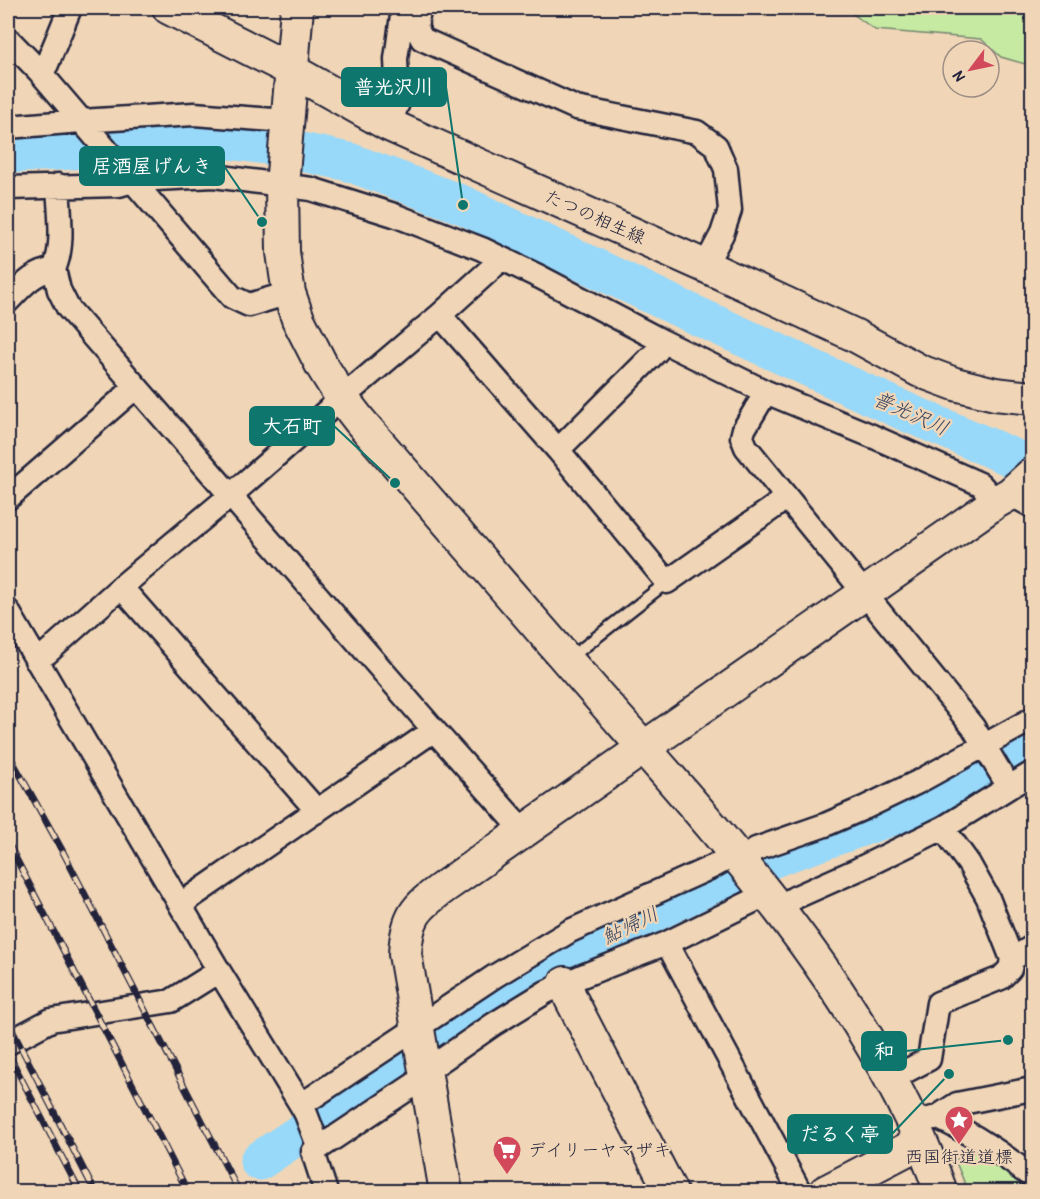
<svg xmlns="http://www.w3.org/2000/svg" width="1040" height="1199" viewBox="0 0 1040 1199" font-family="'Patrick Hand','Klee One',sans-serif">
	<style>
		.green { fill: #c7eaa3; stroke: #74866f; stroke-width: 1.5 }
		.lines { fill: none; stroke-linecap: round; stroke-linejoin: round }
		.river { stroke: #98d8f9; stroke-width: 39 }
		.lane-casing { stroke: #22223b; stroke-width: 15 }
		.street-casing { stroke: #22223b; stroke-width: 27 }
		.secondary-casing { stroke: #22223b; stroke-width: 36 }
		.lane { stroke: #f0d6b7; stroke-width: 10 }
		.street { stroke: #f0d6b7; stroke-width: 22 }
		.secondary { stroke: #f0d6b7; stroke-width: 32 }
		.rail-casing { stroke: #22223b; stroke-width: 7 }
		.rail { stroke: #f0d6b7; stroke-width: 4.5; stroke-dasharray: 14; stroke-linecap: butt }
		.labels { text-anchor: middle; stroke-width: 4.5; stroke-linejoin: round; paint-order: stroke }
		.street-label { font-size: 18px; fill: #22223b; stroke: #f0d6b7 }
		.poi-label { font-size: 18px; fill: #22223b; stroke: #f0d6b7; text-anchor: start }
		.water-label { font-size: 20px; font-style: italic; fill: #3a4661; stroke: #f0d6b7 }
		.leader { fill: none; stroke: #0f766e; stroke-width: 2 }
		.callout-dot { fill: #0f766e; stroke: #f0d6b7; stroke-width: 2 }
		.callout { fill: #0f766e; stroke: #0f766e; stroke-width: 2 }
		.callout-label { font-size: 20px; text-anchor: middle; font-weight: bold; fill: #fff }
	</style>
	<rect width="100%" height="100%" fill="#f0d6b7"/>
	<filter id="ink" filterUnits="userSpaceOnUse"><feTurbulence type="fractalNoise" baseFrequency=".0167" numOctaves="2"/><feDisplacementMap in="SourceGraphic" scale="12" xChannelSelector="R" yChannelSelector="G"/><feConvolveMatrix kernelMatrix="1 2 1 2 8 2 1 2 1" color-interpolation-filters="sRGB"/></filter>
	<g filter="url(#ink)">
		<!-- green -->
		<path class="green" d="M845,8h187v58l-31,-9 -20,-18 -106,-9z
			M976,1149l56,36v6h-64l-13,-31z"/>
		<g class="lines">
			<!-- river -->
			<path class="river" d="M8,154l127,-8 79,-8 59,8 76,16 114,43 217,103 224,103 128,55
				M259,1161l87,-58 105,-74 92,-62 167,-82 71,-30 143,-50 108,-57"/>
			<!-- lane casing -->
			<g class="lane-casing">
				<path id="lane" d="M570,658l97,-76"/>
			</g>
			<!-- street casing -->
			<g class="street-casing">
				<path id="street" d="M419,8v3l-3,16 6,12 154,69 121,24 19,14 10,23 4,41 -8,24 -17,32
					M8,39l31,32 193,226 17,8 40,-12
					M39,71l5,-2 3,-5 23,-56
					M389,125l9,-22 -2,-44 7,-51
					M8,127l73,-6 113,-7 93,7
					M8,188l111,-3 14,-4 23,-2 58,-3 97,13 83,26 88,34 58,28 122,64 104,51 106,44 108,48 16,18
					M54,269l5,21 9,18 365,421 80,90 10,13
					M8,301c14,-14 24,-28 46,-32 11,-24 5,-57 4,-84
					M440,315l118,135 109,132 107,-75 11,-10
					M766,392l-22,37 -2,8 4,10 227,280 36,60
					M558,450l99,-99 5,-10
					M1010,494l22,12
					M8,498l128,-111
					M8,611l211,360 82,134 5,9 13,34
					M36,660l11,-7 74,-66
					M316,812l-5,-8 -190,-217 110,-92 111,-97 98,-83 53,-48 5,-10
					M741,861l15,-12 69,-24 39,-17 54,-26 114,-63
					M181,904l246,-169 6,-6
					M778,908l18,-11 63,-28 84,-41 89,-55
					M667,943l133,249
					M1012,959l20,-12
					M8,1043l43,-23 120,-19 48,-30
					M891,1079l38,-20 9,-56 63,-25 9,-9 2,-10 -24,-61 -19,-34 -26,-36
					M301,1105l194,-129 75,-45 142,-64 11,-6 11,-9
					M937,1117l20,-13 75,-15
					M913,1123l24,-6c34,16 66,37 95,60
					M326,1192l-13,-40 102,-68 10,-12 14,-10 55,-38 52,-32 36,-16 85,-33 86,-42 12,-10"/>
			</g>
			<!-- secondary casing -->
			<g class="secondary-casing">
				<path id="secondary" d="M169,8l122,62 98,55 316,141 149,69 66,36 35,13 40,10 37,4
					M297,8l-15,178 1,66 3,22 3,19 9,26 24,47 20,32 17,22c85,98 170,197 256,295 125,142 262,295 326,477
					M565,983l6,16 100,193
					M446,1192l-41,-238c2,-37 10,-46 39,-67l552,-385 14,-8 22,-20
					M825,1192l96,-50"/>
			</g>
			<!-- lane -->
			<use href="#lane" class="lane"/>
			<!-- street -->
			<use href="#street" class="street"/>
			<!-- secondary -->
			<use href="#secondary" class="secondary"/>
			<!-- rail casing -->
			<g class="rail-casing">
				<path id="rail" d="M8,753l54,97 177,342
					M8,843l180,349
					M8,1022l87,170
					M8,1053l72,139"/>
			</g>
			<!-- rail -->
			<use href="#rail" class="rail"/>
		</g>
	</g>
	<!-- icons -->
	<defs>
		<g id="sight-pin" transform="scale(1.5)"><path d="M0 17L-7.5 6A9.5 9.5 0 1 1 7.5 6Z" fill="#d1495b" stroke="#f0d6b7"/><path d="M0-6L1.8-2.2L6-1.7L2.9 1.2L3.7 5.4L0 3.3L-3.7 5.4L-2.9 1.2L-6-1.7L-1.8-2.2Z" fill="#fff"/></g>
		<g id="supermarket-pin" transform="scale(1.5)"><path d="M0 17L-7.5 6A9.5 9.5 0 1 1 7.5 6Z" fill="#d1495b" stroke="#f0d6b7"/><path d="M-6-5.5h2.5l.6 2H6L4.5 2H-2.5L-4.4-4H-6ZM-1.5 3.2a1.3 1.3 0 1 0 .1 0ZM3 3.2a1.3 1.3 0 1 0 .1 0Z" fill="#fff"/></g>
	</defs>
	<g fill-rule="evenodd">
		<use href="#sight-pin" x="959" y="1120"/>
		<use href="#supermarket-pin" x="507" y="1150"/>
	</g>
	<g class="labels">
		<!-- street labels -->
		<g class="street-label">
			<text transform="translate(595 217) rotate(24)" y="6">たつの相生線</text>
		</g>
		<!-- poi labels -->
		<g class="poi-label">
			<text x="528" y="1156">デイリーヤマザキ</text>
			<text x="959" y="1163" text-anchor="middle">西国街道道標</text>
		</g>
		<!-- water labels -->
		<g class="water-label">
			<text transform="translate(911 413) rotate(24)" y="7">普光沢川</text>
			<text transform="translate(630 925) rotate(-26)" y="7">鮎帰川</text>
		</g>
	</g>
	<!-- callouts -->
	<path class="leader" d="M463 205L446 87M262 222L224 166M395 483L334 426M1008 1040L906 1051M949 1074L892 1134"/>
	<g class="callout-dot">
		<circle cx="463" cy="205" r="6"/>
		<circle cx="262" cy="222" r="6"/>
		<circle cx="395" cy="483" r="6"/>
		<circle cx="1008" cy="1040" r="6"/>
		<circle cx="949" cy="1074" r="6"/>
	</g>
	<g class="callout">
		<rect x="342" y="68" width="104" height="38" rx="6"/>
		<rect x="80" y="147" width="144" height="38" rx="6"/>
		<rect x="250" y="407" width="84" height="38" rx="6"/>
		<rect x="862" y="1032" width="44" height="38" rx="6"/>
		<rect x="788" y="1115" width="104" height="38" rx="6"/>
	</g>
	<g class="callout-label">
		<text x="394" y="94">普光沢川</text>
		<text x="152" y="173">居酒屋げんき</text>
		<text x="292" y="433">大石町</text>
		<text x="884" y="1058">和</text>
		<text x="840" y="1141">だるく亭</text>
	</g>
	<!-- margin -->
	<rect width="1040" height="1199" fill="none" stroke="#f0d6b7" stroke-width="30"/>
	<rect x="15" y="15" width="1010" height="1169" fill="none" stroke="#22223b" stroke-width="2" filter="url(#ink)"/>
	<!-- north arrow -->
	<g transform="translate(971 69) rotate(238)"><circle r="28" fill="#f0d6b7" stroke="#9e8e85" stroke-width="1.5"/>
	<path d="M0-4.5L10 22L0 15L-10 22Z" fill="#d1495b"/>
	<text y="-9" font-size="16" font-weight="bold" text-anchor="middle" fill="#22223b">N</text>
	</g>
</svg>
